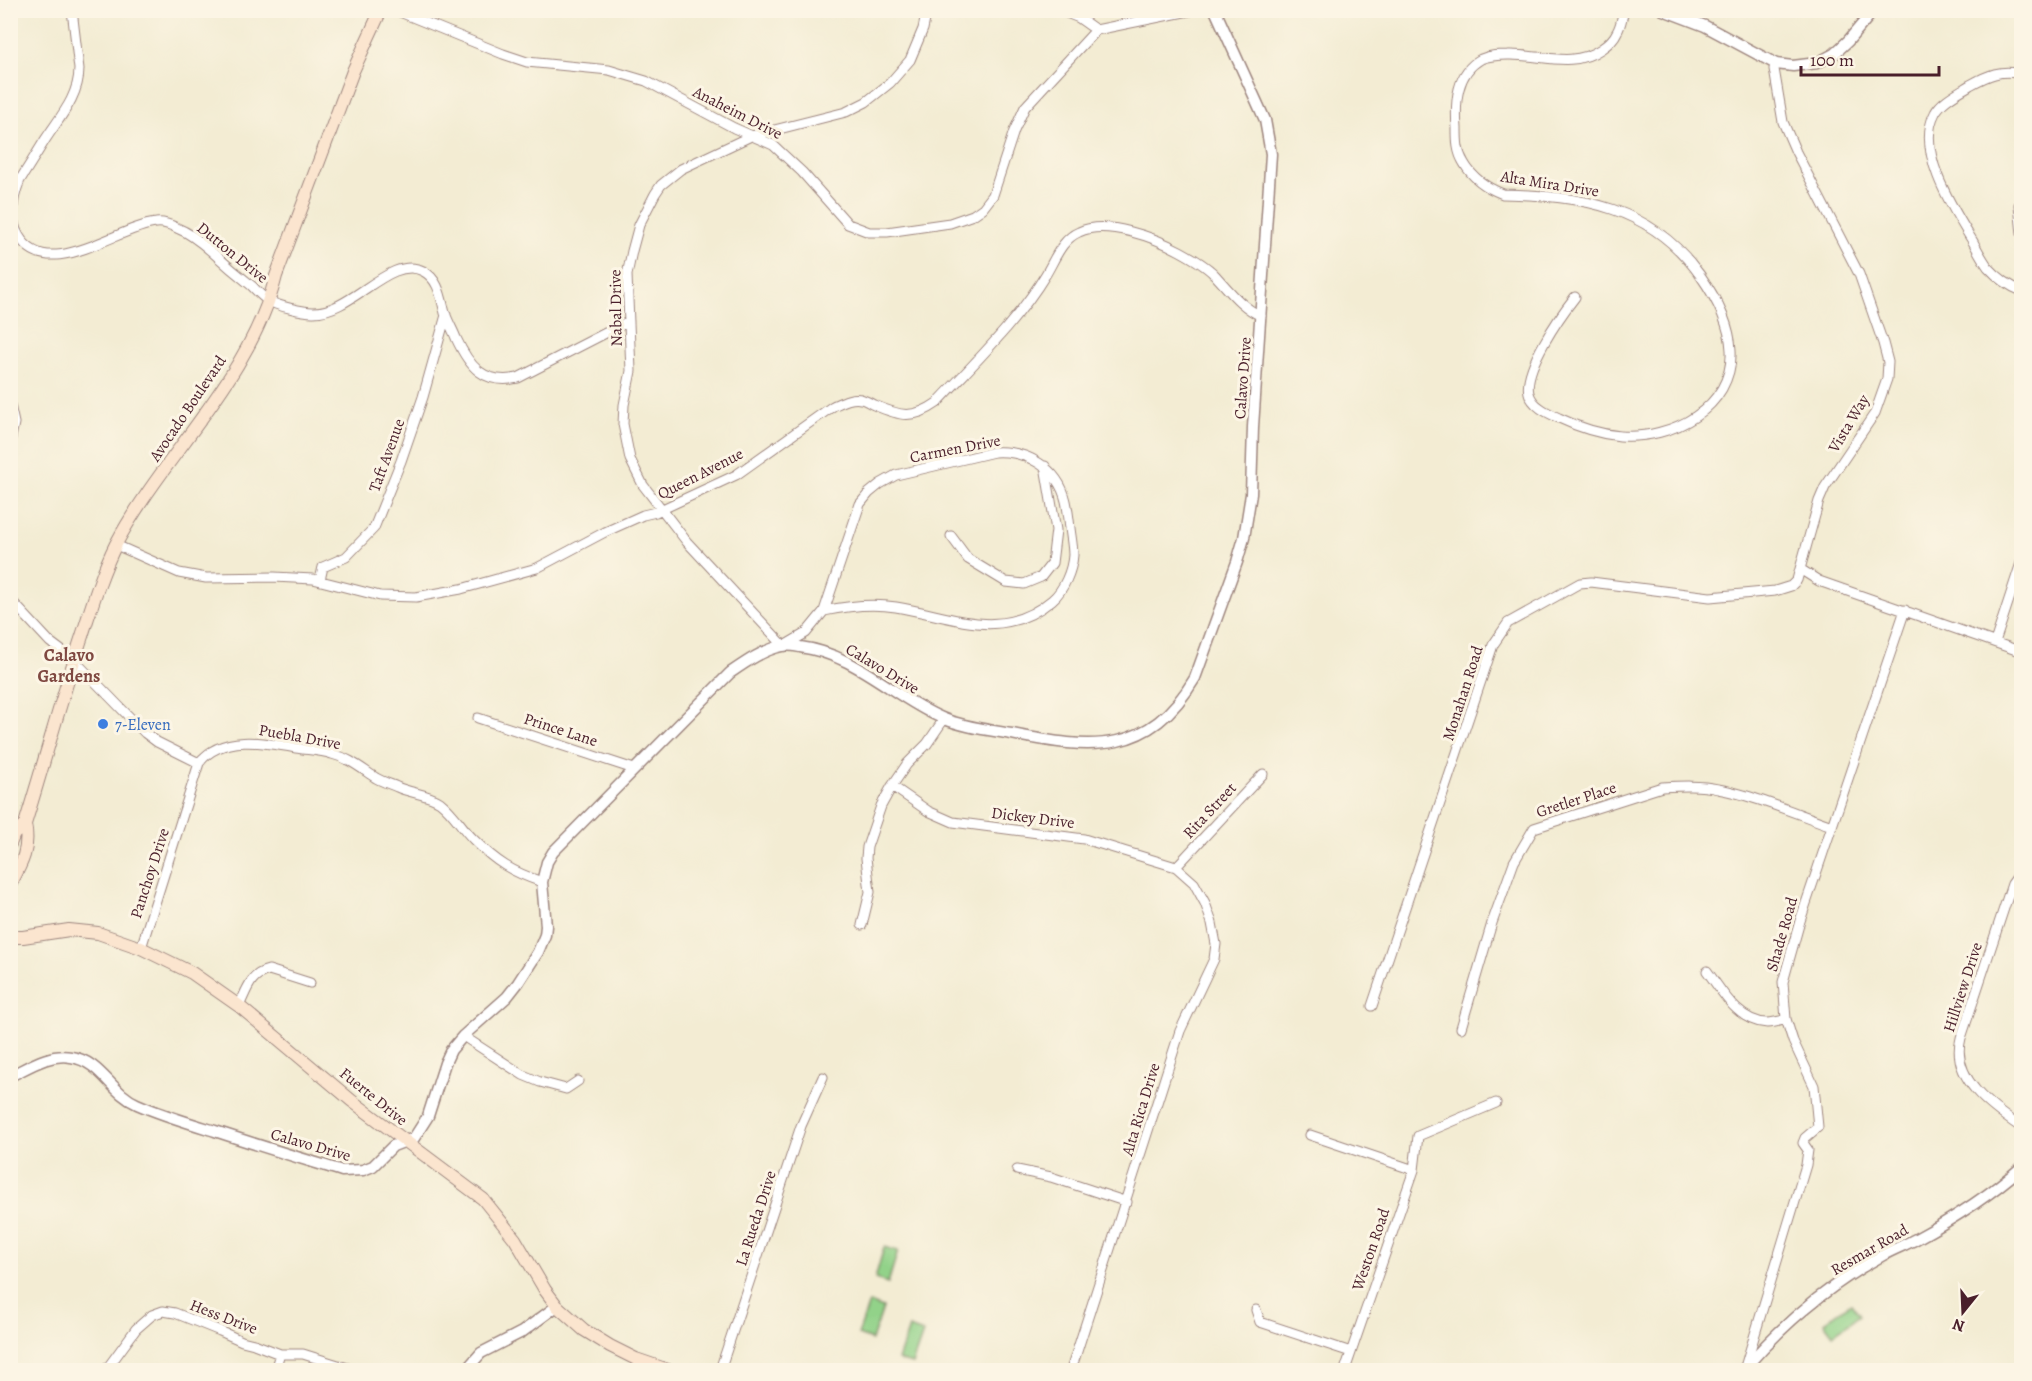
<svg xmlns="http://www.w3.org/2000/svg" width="2032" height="1381" viewBox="0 0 2032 1381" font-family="Alegreya,serif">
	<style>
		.green { fill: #92d289; stroke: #6e785a; stroke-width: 1.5 }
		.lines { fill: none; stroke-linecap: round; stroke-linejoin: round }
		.minor-casing { stroke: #9e867f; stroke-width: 11 }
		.tertiary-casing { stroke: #9e867f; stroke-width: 13 }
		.secondary-casing { stroke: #9e867f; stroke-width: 14 }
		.minor { stroke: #fff; stroke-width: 9 }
		.tertiary { stroke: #fff; stroke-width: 10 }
		.secondary { stroke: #fbe5cf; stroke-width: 12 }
		.shop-dot { fill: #3f7fe0; stroke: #fcf5e5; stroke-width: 2 }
		.labels { text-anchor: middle; stroke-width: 6; stroke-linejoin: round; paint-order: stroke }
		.street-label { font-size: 16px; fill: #4a1f2b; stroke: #fcf5e5 }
		.shop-label { font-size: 16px; fill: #366cbe; stroke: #fcf5e5; text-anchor: start }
		.neighbourhood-label { font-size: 18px; font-weight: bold; fill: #7f4841; stroke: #fcf5e5 }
	</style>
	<rect width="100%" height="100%" fill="#fcf5e5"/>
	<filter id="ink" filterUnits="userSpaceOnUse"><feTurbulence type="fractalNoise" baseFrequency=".0167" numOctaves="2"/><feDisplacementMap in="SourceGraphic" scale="12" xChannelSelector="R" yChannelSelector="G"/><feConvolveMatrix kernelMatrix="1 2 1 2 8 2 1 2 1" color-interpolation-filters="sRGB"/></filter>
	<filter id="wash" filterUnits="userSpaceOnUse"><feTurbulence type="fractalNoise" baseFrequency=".008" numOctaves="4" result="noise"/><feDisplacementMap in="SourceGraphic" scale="24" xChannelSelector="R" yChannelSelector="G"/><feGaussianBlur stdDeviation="1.35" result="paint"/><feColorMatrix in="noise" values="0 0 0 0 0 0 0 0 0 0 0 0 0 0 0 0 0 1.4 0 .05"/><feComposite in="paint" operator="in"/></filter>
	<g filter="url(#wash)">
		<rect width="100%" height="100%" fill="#f3ecd3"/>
		<!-- green -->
		<path class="green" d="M884,1247l14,4 -10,32 -13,-4z
			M869,1303l14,5 -11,32 -14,-5z
			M1851,1303l9,12 -27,19 -9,-12z
			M909,1328l14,5 -11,31 -14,-4z"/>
	</g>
	<g filter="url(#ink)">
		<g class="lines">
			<!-- minor casing -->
			<g class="minor-casing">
				<path id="minor" d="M72,10l7,59c0,28 -20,49 -34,71 -8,13 -16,26 -25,40 -7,17 -12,38 -1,56 28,48 98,-9 137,-13 7,-1 15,2 21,5 13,5 24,14 34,23 13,12 27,24 41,35 5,5 11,12 17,15 9,5 34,11 44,11 39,1 77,-58 110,-41 16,8 18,27 22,42 3,9 8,17 11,25 13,28 27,47 62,40l111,-57
					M395,10l108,44 24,8 82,8 37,11 88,47 39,17 29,27 46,52 21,8h18l63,-9 23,-8 10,-7 10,-13 21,-64 11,-24 71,-77 98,-20
					M1059,10l20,8 17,12
					M1776,64l-2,5 9,53 13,30 63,122 24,69 5,19 -1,17 -12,34 -50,74 -6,14 -19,68 19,12 203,71
					M2022,74c-21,-5 -34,1 -52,11 -11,7 -29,16 -35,28 -20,37 18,96 37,127 5,9 10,19 16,27 9,10 21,19 34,24
					M2022,195l-3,10 3,29
					M1575,297c-15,19 -52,72 -46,96 3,13 19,20 30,25 19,9 40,16 61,18 51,4 114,-28 111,-86 -1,-26 -17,-55 -31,-75 -49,-69 -118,-79 -197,-81 -16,-6 -30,-15 -39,-31 -7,-11 -7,-22 -7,-35 -2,-25 -1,-55 24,-69 9,-4 18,-4 27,-4 33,-1 64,14 93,-6 6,-4 13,-10 16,-17 4,-6 5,-15 7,-22
					M10,405l4,18 -4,19
					M951,536l17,23 38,23 18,2 17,-7 11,-14 4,-33 -11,-64
					M116,545l63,28 27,5 68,-1 39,2 67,17 36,1 45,-8 76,-21 68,-36 38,-17 13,-3 80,-37 97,-69c9,-4 18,-9 28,-7 4,1 9,4 13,6 26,11 39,15 63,-2 38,-41 80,-81 109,-129 9,-15 16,-35 33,-42 27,-13 77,6 101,19 11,6 25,14 34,23 15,16 27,33 47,42
					M320,580l3,-13 23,-10 28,-29 27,-67 22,-64 23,-82
					M10,599l40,43 24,18 71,73 12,9 42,21
					M824,611l36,-107 9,-11 11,-9 16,-9 98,-23c33,-2 64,16 72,49 2,9 3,18 4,27 1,9 3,19 3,27 -1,15 -9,35 -21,45 -51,43 -99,16 -156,7 -24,-4 -49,-1 -72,4l-18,22 -22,13 -97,-104 -44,-57 -13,-26 -7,-35 1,-19 7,-34 -4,-96 5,-24 7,-26 16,-31 6,-9 20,-16 70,-33 95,-24 20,-10 24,-19 20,-23 13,-31 4,-19
					M1995,642l27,-82
					M478,718l156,51
					M892,786l36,25 25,11 131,17 92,28 18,16 11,20 7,20 4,21 -2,15 -34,72 -109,339
					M1176,867l87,-93
					M2022,870l-10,14 -51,154c-11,40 31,70 61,90
					M862,925l8,-33 -4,-34 1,-11 14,-41 11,-20 15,-22 20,-20 17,-25
					M141,948l58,-185c22,-29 65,-21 97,-15 12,2 25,2 36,6 17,4 30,15 44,24 7,4 14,6 21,9 13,6 31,7 43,15 14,11 21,25 33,37 23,23 39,33 69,43
					M1707,971c15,20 31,51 60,52 6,0 13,-2 19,-4
					M239,1006c8,-16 11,-32 30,-36l41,13
					M1372,1006l121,-361 15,-22 72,-40 11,-1 119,15 65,-6 16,-5 6,-6 3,-11
					M1461,1028l31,-105 22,-61 20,-34 128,-41c19,-1 38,-2 56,2 35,6 79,25 114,37
					M463,1036l60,39 17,7 26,7 12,-8
					M1310,1135l104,35
					M1017,1170l34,7 76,25
					M1256,1310l4,12 91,30
					M1745,1367l61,-202 2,-15 -5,-7 2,-5 13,-11 -4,-41 -21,-45 -7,-22 -3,-37 17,-61 105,-311
					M106,1370l30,-41 16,-14 11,-4 12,2 45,18 22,10 12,3 26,10h23l51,16
					M275,1370l5,-16
					M720,1370l81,-244 22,-49
					M1345,1370l69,-200 4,-34 78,-33"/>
			</g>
			<!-- tertiary casing -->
			<g class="tertiary-casing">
				<path id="tertiary" d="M1663,10l42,16 71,38 17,2 24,-3 17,-9 14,-13 26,-31
					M10,1076c19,-9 39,-23 61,-19 30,4 40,36 66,47 25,11 52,19 78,27 42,14 85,27 127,40l21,-1 10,-4 20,-20 21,-8 14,-22 17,-53 6,-13 12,-14 44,-39 11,-14 20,-31 7,-17 1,-9 -4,-44 5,-20 6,-10 177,-179c16,-11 33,-23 52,-27 6,-1 13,0 18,1 56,7 93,50 142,71 21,9 48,12 70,16 80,16 137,22 183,-56l42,-116 7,-24 7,-44 2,-67 18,-273 -6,-34 -50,-110
					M466,1370l15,-17 41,-21 35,-26
					M1743,1370c39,-45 87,-86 140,-115 11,-6 22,-10 33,-16 37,-20 74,-44 106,-72"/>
			</g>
			<!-- secondary casing -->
			<g class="secondary-casing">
				<path id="secondary" d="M10,844l4,-10 11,-10
					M10,885c12,-22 20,-36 15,-61 20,-64 37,-128 58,-191 10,-31 19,-61 33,-89 49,-92 134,-165 160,-268l77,-205 28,-61
					M10,937h13l46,-7 29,3 43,15 51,25 47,33 113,95 131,98 32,40 30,51 12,16 27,24 26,16 26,13 32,11"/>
			</g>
			<!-- minor -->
			<use href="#minor" class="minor"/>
			<!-- tertiary -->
			<use href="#tertiary" class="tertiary"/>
			<!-- secondary -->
			<use href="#secondary" class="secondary"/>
		</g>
	</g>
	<!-- markers -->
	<circle class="shop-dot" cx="103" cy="724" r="6"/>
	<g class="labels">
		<!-- street labels -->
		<g class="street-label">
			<text transform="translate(738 112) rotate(27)" y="6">Anaheim Drive</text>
			<text transform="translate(1550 183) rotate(9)" y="6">Alta Mira Drive</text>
			<text transform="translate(233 252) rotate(39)" y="6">Dutton Drive</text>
			<text transform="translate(615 308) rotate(-91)" y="6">Nabal Drive</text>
			<text transform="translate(1242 378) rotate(-86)" y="6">Calavo Drive</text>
			<text transform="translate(187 408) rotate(-56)" y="6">Avocado Boulevard</text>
			<text transform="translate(1848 423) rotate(-59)" y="6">Vista Way</text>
			<text transform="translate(955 448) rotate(-11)" y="6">Carmen Drive</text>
			<text transform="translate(386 455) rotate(-70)" y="6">Taft Avenue</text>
			<text transform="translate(700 473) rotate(-27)" y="6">Queen Avenue</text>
			<text transform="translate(883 668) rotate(31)" y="6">Calavo Drive</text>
			<text transform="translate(1462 693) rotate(-72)" y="6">Monahan Road</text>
			<text transform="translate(561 729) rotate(18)" y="6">Prince Lane</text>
			<text transform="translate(300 736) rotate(10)" y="6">Puebla Drive</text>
			<text transform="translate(1576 799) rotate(-18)" y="6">Gretler Place</text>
			<text transform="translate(1209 810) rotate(-47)" y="6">Rita Street</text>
			<text transform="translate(1033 817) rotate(7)" y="6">Dickey Drive</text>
			<text transform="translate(149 873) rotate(-72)" y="6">Panchoy Drive</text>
			<text transform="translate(1781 934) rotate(-74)" y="6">Shade Road</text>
			<text transform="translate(1962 987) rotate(-72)" y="6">Hillview Drive</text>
			<text transform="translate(374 1096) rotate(39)" y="6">Fuerte Drive</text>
			<text transform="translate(1140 1109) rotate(-73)" y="6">Alta Rica Drive</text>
			<text transform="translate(311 1144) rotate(16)" y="6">Calavo Drive</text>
			<text transform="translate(755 1218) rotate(-72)" y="6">La Rueda Drive</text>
			<text transform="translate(1370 1249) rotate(-71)" y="6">Weston Road</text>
			<text transform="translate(1869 1249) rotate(-30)" y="6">Resmar Road</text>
			<text transform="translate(224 1316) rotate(21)" y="6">Hess Drive</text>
		</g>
		<!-- shop labels -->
		<g class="shop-label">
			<text x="115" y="730">7-Eleven</text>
		</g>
		<!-- neighbourhood labels -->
		<g class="neighbourhood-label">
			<text x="69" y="661">Calavo<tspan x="69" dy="21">Gardens</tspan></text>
		</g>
	</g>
	<!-- margin -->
	<rect width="2032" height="1381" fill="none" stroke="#fcf5e5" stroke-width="36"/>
	<!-- north arrow -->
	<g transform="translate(1963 1312) rotate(198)" stroke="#fcf5e5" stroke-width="4.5" paint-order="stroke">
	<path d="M0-4.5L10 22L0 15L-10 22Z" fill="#4a1f2b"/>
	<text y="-9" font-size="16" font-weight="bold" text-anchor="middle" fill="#4a1f2b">N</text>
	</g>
	<!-- scale -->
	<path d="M1801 66v9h138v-9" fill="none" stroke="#4a1f2b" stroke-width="3"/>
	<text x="1810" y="66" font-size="18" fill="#4a1f2b" stroke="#fcf5e5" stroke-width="4.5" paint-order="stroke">100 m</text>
</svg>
